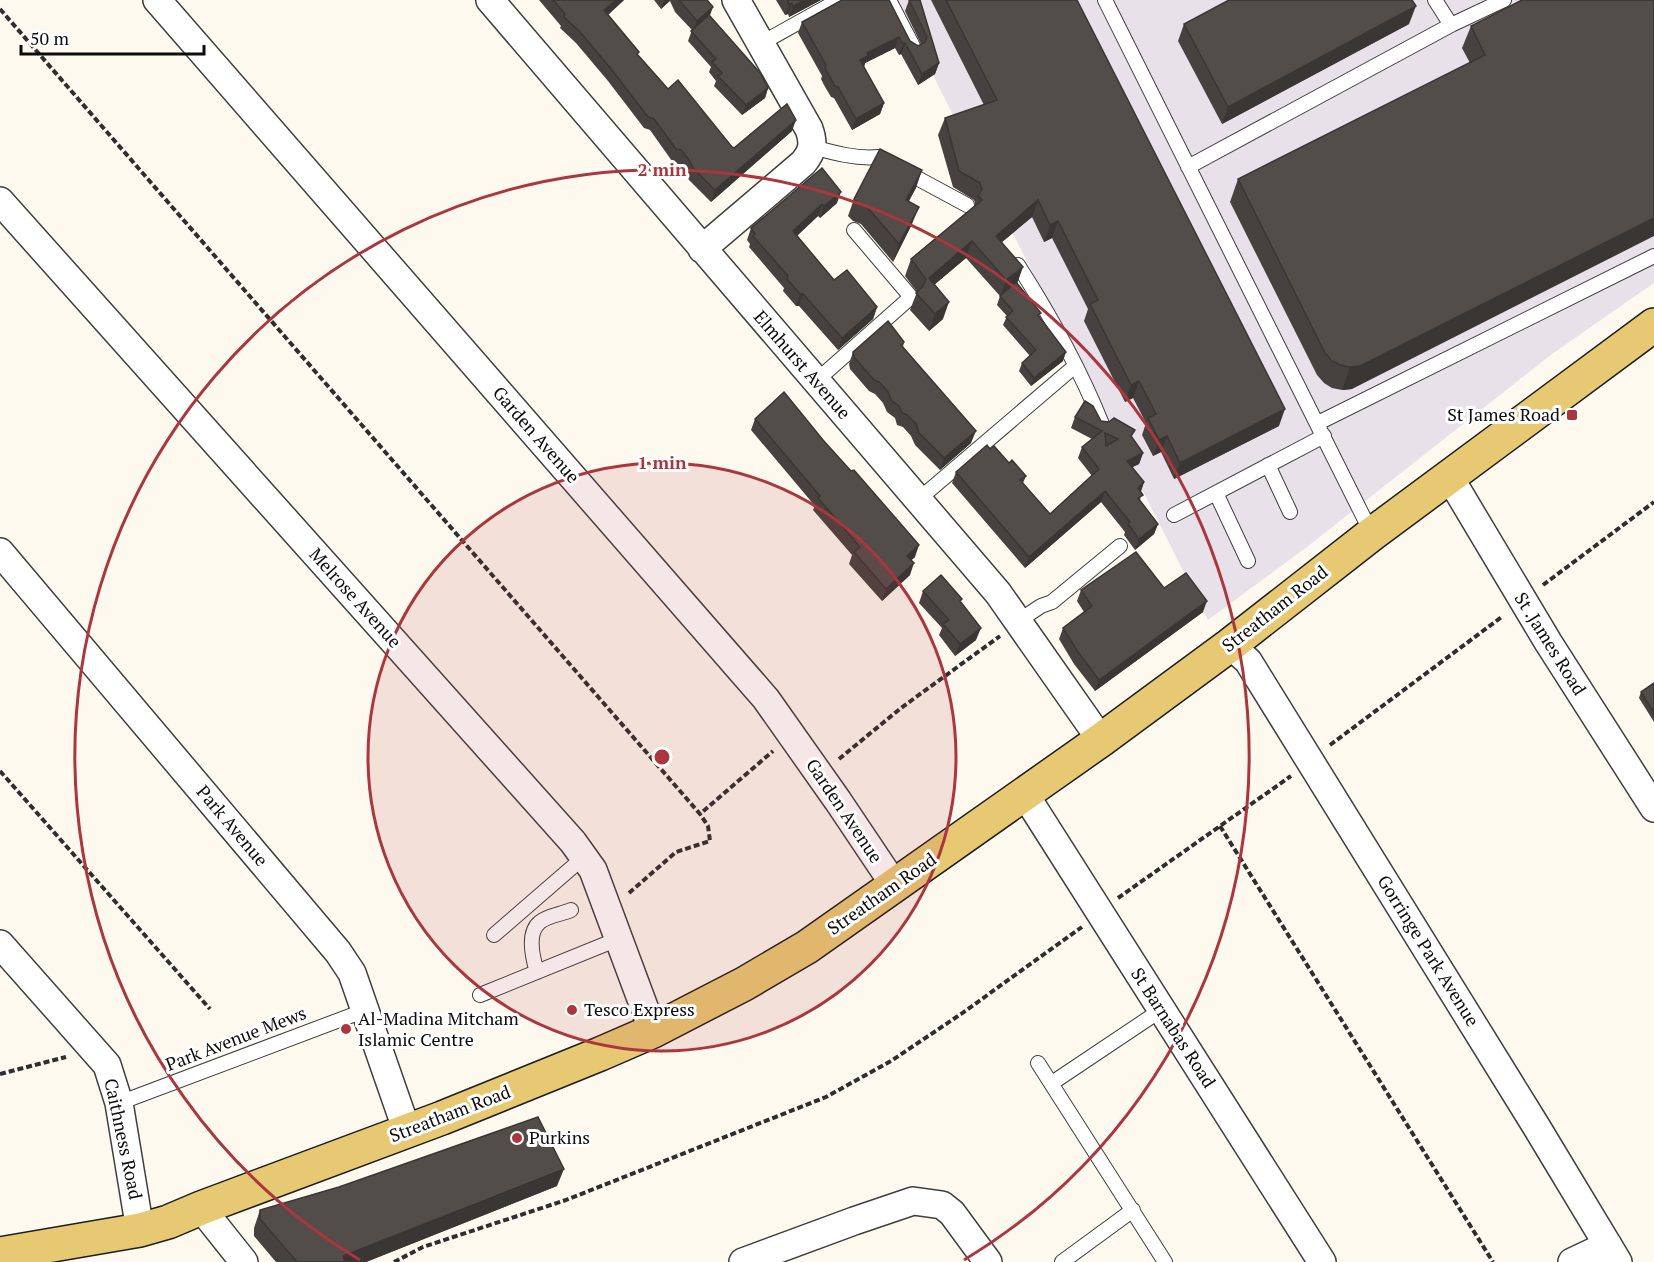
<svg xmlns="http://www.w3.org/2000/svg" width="1654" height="1262" viewBox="0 0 1654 1262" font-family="'PT Serif',serif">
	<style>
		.industrial { fill: #e9e1ea }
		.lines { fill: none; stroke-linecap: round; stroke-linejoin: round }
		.service-casing { stroke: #3f3f3f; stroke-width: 16 }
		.minor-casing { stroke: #3f3f3f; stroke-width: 30 }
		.primary-casing { stroke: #1d1d1d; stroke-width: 36 }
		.path { stroke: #2e2e2e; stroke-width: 4; stroke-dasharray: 6 3; stroke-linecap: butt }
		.service { stroke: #fff; stroke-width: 14 }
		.minor { stroke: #fff; stroke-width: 27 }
		.primary { stroke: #e7c973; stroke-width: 33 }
		.wall { fill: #474240 }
		.shaded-wall { fill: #3a3634 }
		.building { fill: #534d4a; stroke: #3a3634; stroke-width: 1.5; fill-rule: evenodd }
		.ring { fill: none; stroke: #aa363e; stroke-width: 3 }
		.poi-dot { fill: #aa363e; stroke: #fff; stroke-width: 2 }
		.labels { text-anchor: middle; stroke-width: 6; stroke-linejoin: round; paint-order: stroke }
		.street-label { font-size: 18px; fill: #0c0c0c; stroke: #fff }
		.poi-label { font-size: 18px; fill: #0c0c0c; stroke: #fff; text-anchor: start }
		.centre { fill: #aa363e; stroke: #fff; stroke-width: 3 }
		.ring-label { font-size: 18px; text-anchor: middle; font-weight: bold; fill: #aa363e; stroke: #fff; stroke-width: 6; stroke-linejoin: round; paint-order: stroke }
	</style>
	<rect width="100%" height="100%" fill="#fdf9ee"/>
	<!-- industrial -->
	<path class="industrial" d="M895,0h759v283l-102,71 -245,193 -99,73z"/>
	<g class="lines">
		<!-- service casing -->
		<g class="service-casing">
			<path id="service" d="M889,0l25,48
				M1105,0l267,534
				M1435,0l16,25
				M760,44l79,-44
				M813,147c21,6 43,12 65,10l89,48
				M1188,167l263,-142 53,-25
				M1018,265c32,50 62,104 84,159
				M816,381l95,-84 -57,-67
				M1318,423l336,-167
				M1268,465l22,47
				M1216,493l32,68
				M918,500l157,-134
				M1174,515l150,-79
				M1017,622l24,-16 11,-4 68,-56
				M494,935l90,-78
				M537,972c-4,-13 -11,-39 3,-50 7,-6 22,-8 31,-12
				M480,995l138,-56
				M1038,1063l127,199
				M1052,1083l109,-73
				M119,1103l247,-93
				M1062,1262l71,-52"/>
		</g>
		<!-- minor casing -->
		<g class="minor-casing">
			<path id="minor" d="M157,0l609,699 72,102 57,85
				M490,0l508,593 103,147
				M0,201l573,641 20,28 60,161
				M702,249l101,-86c10,-12 11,-20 6,-34l-73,-129
				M1450,478l98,164 106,166
				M0,552l338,400 14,21 55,158
				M1230,645l18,16 5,8 283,457 82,136
				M1024,793l298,469
				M0,944l107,121 12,38 21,127
				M201,1208l43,54
				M743,1262l111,-41 59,-20 29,4 10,8 36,49
				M1572,1262l36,-17"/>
		</g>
		<!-- primary casing -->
		<g class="primary-casing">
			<path id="primary" d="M0,1254l140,-24 28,-8 33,-14 241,-90 158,-64 53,-23 91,-47 63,-37 294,-207 129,-95 142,-111 282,-209"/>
		</g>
		<!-- path -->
		<path class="path" d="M0,9l700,805 73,-63
			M1543,585l111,-83
			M1330,745l173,-129
			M839,759l62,-51 99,-72
			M0,771l210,238
			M1220,826l273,436
			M629,893l47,-41 34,-11 -2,-15 -8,-12
			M1118,898l173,-122
			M0,1074l66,-17
			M394,1262l29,-15 143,-47 260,-103 65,-36 70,-47 121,-87"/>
		<!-- service -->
		<use href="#service" class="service"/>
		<!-- minor -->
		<use href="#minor" class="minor"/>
		<!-- primary -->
		<use href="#primary" class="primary"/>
	</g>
	<!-- wall -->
	<path class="wall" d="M539,0h85l-16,15 30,40 30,34 64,58 2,1 58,-17 -81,71 -22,-22 -4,-8 -9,-10 -4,-1 -22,-31 -6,-2 -36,-47 -32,-38 -16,-15 1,-2z
		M654,0h53l3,16 58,72 -3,10 -23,17 -28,-29 2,-5 -7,-9 2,-5 -23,-26 4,-11 -17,-18 -5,-11 -9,8z
		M776,0h45l-32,17 -1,-3 -3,1z
		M842,0l76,46 3,-2 -16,-33 4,-11 30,63 -4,11 -17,11 -17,-31 -2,1 -4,-7 -30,15 -1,4 20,36 -4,11 -28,16 -18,-32 -3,-1 -7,-12 -3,-6 1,-3 -24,-43 4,-11z
		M931,0h146l202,426 -105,53 -13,-27 -8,4 -11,-21 4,-12 -13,-25 -8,4 -41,-81 4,-12 -36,-71 -8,4 -12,-25 -30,25 15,41 22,34 24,44 -32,25 -12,-15 3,-8 8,-7 -27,-31 4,-9 -10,-11 3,-9 -34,-38 -32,27 9,34 -14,12 -19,-21 7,-18 -12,-16 6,-17 63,-53 1,-3 -1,-3 -21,-13 -15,-52 7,-17 39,-13z
		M1522,0l-170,389 -10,1 -10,-2 -8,-5 -7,-8 -87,-173 8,-23 232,-116 -8,-15 9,-22z
		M1184,24h225l-187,100 -44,-83z
		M822,168l15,35 -17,15 -2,-2 -21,20 37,44 43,27 -4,12 -35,31 -39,-44h-3l-13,-15 1,-3 -35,-41 1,-3 -3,-4 4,-12z
		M916,188l-8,13 4,23 -19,38 -32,-38 -8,-3 -5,-5 6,-17z
		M904,342l-1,5 68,96 -31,27 -25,-25 -4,-9 -8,-9 -6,-2 -2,-7 -8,-6 -4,-9 -8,-9 -6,-3 -19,-22 -1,-5 4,-12z
		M1075,417l26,4 31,17 11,15 -4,11 -7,3 12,15 -3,10 -1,9 18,23 -4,10 -19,16 -11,-15 1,-3 -24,-30 -76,66 -73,-85 4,-11 34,-23 36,27 -3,7 27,31 42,-38 -14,-18 4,-11 10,-8 -21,-11z
		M755,419l160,138 -4,3 -1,15 -28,26 -33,-37 3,-9 -39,-45 2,-4 -64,-76z
		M1164,588l39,24 -108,79 -21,-27 -15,-25 4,-11 21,-16 -7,-11 4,-11z
		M923,591l38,12 15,37 -21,16 -16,-21 3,-7 -23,-25z
		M1654,683v39l-15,-24 2,-6z
		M557,1186l-191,76h-90l-22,-26v-8l6,-18z"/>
	<!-- shaded-wall -->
	<path class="shaded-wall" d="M616,0h8l-24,22 4,-12z
		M664,0h6l-9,9z
		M805,0h16l-32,17 4,-11z
		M792,3l-4,11 -3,1 4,-11z
		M1416,6l-7,18 -187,100 6,-17z
		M713,7l-4,11 -16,14 4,-11z
		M899,37l-4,11 -30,15 -1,4 -4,-7 7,-7z
		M905,43l-4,11 -2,1 4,-11z
		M939,63l-4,11 -17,11 4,-11z
		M768,88l-3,10 -23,17 4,-10z
		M884,103l-4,11 -28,16 4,-11z
		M796,120l-4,11 -81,71 4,-12z
		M922,170l-6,18 -16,30 6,-18z
		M841,192l-4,11 -17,15 4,-12z
		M1038,200l-6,17 -42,35 6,-16z
		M822,204l-4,12 -29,27 4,-12z
		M919,207l-7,17 -19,38 6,-18z
		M1654,218v18l-302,153 -10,1 8,-23z
		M1058,221l-6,17 -8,4 6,-17z
		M972,241l-6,17 -44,37 7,-17z
		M1023,267l-6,17 -17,13 6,-17z
		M800,294h3l-4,12h-3z
		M949,302l-6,17 -14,12 6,-17z
		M877,307l-4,12 -35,31 4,-12z
		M1066,352l-3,9 -32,25 3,-8z
		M1139,381l-6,17 -8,4 6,-17z
		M1285,409l-6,17 -105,53 6,-16z
		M976,431l-5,12 -31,27 4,-12z
		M1167,436l-6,16 -8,4 6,-16z
		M1143,453l-4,11 -16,8 4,-11z
		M1144,482l-4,11 -2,-5z
		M1105,491l-4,11 -76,66 4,-11z
		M1158,524l-4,10 -19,16 4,-11z
		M919,545l-4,12 -12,11 4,-12z
		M914,563l-4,12 -28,26 4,-12z
		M1207,601l-4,11 -108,79 4,-11z
		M981,628l-5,12 -21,16 5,-12z
		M564,1169l-7,17 -191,76h-25l2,-6z"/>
	<!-- building -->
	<path class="building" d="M553,0h63l-12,10 35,42 -2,2 31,35 10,-9 54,67 2,1 53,-44 9,16 -81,70 -22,-22 -4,-8 -8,-10 -5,-1 -22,-30 -6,-2 -36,-47 -32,-38 -16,-15 1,-3z
		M679,0h28l6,7 -16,14z
		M787,0h18l-12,6 -1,-3 -3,1z
		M842,0h47l21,41 8,5 7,-4 2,-5 -18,-37h11l19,63 -17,11 -17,-31 -2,1 -4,-7 -32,16 1,3 -8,4 24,43 -28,16 -18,-32 -3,-1 -7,-12 -3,-6 1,-3 -24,-43z
		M946,0h131l208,409 -105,54 -13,-27 -8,4 -11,-22 8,-4 -17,-33 -8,4 -41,-81 8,-4 -40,-79 -8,4 -12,-25 -42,36 27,31 -17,13 -34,-39 -43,37 20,24 -14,12 -19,-21 7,-7 3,-7 -15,-20 71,-59 -4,-4 4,-7 -2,-6 -21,-12 -14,-53 52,-18z
		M1229,0h183l4,6 -188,101 -44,-83z
		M1522,0h132v218l-294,148 -10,1 -10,-2 -8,-4 -7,-8 -87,-174 247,-124 -14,-29z
		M709,15l52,59 7,14 -22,17 -28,-29 4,-3 -10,-11 4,-3 -25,-28z
		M880,149l42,21 -16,30 13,7 -20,37 -32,-37 -8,-3 -5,-5z
		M822,168l19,24 -17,14 -2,-2 -29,27 41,49 13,-10 30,37 -35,31 -39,-44h-3l-13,-15 1,-3 -35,-40 2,-2 -4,-6z
		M1016,282l25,31 -3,2 28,37 -32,26 -12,-15 14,-13 -30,-33 7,-6 -13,-15z
		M888,321l16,21 -3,3 75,86 -32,27 -25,-25 -3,-9 -9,-9 -5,-2 -3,-7 -8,-6 -3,-8 -9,-10 -5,-2 -20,-23 -1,-5z
		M784,392l39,48 28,31 3,-1 65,75 -12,11 7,7 -28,26 -32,-37 6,-5 -42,-49 2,-2 -65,-77z
		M1085,401l8,5 8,15 8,1 5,-4 21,12 -4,6 12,17 -16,8 17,21 -6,6 5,7 -5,3 20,26 -19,15 -11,-15 2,-2 -25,-31 -76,66 -73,-85 31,-27 3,4 4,-3 15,17 3,-3 14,16 -6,4 30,34 49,-45 -17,-22 20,-16 -27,-14zM1105,433l13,6 -12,7z
		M1136,552l28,36 22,-15 21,28 -108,79 -21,-28 -15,-24 29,-22 -11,-16z
		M941,575l21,24 -2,2 21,27 -21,16 -17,-20 6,-4 -26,-29z
		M1654,683v30l-13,-21z
		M538,1117l26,52 -221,87 2,6h-48l-37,-43v-9l79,-23z"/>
	<!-- distance rings -->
	<circle cx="662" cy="757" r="294" fill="#aa363e" fill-opacity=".12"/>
	<g class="ring">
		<circle cx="662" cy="757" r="294"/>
		<path d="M360 1260A587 587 0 1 1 964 1260"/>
	</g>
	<!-- markers -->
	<g class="poi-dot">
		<rect x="1566" y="409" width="12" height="12" rx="3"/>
		<circle cx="572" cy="1010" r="6"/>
		<circle cx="346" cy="1029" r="6"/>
		<circle cx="517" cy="1138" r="6"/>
	</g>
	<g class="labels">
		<!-- street labels -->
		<g class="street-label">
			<text transform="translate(802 365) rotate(49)" y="6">Elmhurst Avenue</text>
			<text transform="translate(536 435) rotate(49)" y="6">Garden Avenue</text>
			<text transform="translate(355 598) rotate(48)" y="6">Melrose Avenue</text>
			<text transform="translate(1275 609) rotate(-38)" y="6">Streatham Road</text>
			<text transform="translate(1550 644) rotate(58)" y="6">St .James Road</text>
			<text transform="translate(844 811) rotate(56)" y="6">Garden Avenue</text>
			<text transform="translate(232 826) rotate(50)" y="6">Park Avenue</text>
			<text transform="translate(882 894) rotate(-35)" y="6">Streatham Road</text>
			<text transform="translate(1428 951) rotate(58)" y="6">Gorringe Park Avenue</text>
			<text transform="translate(1173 1028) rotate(57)" y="6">St Barnabas Road</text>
			<text transform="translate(236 1039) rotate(-21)" y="6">Park Avenue Mews</text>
			<text transform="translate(450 1114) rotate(-21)" y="6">Streatham Road</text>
			<text transform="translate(123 1139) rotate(78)" y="6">Caithness Road</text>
		</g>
		<!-- poi labels -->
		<g class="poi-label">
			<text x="1560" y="421" text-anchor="end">St James Road</text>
			<text x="584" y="1016">Tesco Express</text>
			<text x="358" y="1025">Al-Madina Mitcham<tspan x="358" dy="21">Islamic Centre</tspan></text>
			<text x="529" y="1144">Purkins</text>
		</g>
	</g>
	<circle cx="662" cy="757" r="9" class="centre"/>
	<g class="ring-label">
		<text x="662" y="176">2 min</text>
		<text x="662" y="469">1 min</text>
	</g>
	<!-- scale -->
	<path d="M21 45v9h183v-9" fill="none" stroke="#0c0c0c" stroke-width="3"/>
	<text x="30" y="45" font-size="18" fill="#0c0c0c" stroke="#ffffff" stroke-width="4.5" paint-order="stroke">50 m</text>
</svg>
